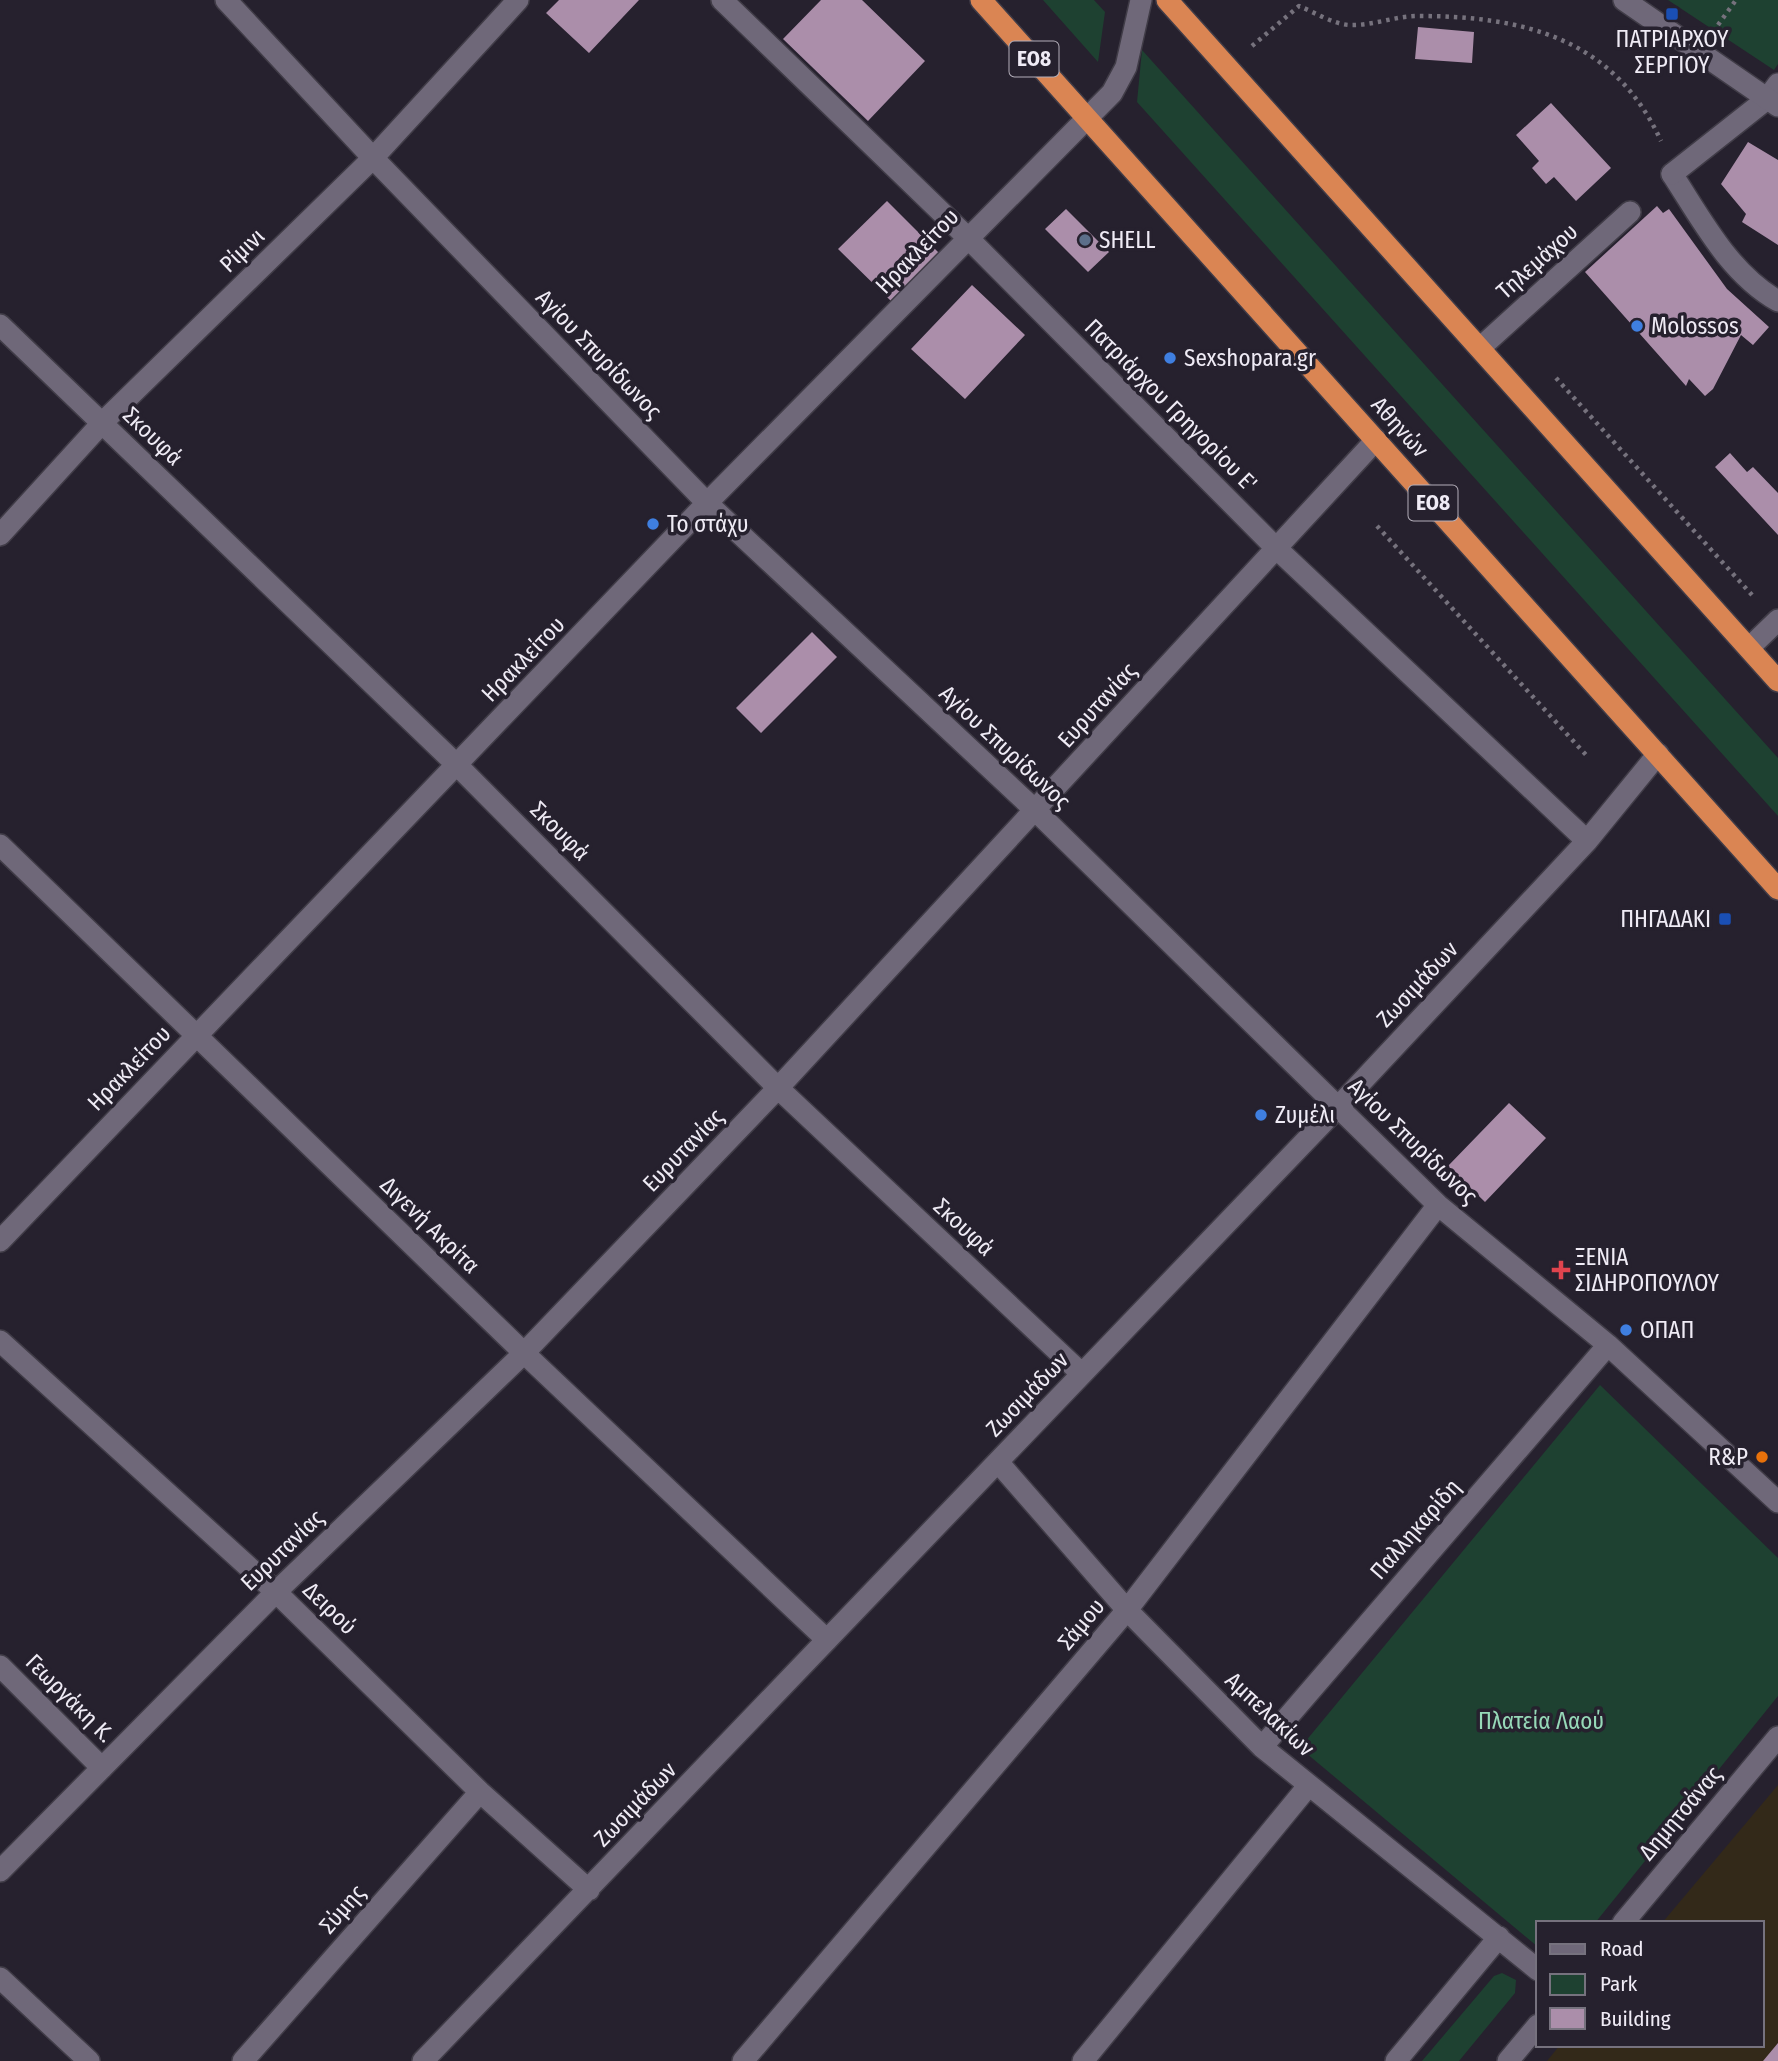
<svg xmlns="http://www.w3.org/2000/svg" width="1778" height="2061" viewBox="0 0 1778 2061" font-family="'Fira Sans Condensed',sans-serif">
	<style>
		.education { fill: #332919 }
		.green { fill: #1e4131 }
		.building { fill: #ab8eaa }
		.lines { fill: none; stroke-linecap: round; stroke-linejoin: round }
		.lane-casing { stroke: #403c47; stroke-width: 24 }
		.street-casing { stroke: #403c47; stroke-width: 24 }
		.secondary-casing { stroke: #403c47; stroke-width: 24 }
		.highway-casing { stroke: #403c47; stroke-width: 24 }
		.path { stroke: #76727d; stroke-width: 4.5; stroke-dasharray: 3.5 5; stroke-linecap: butt }
		.lane { stroke: #6f6879; stroke-width: 21 }
		.street { stroke: #6f6879; stroke-width: 21 }
		.secondary { stroke: #6f6879; stroke-width: 21 }
		.highway { stroke: #da8553; stroke-width: 21 }
		.transit-dot { fill: #1a4fb4; stroke: #26212e; stroke-width: 2.5 }
		.service-dot { fill: #5c6f8a; stroke: #26212e; stroke-width: 2.5 }
		.shop-dot { fill: #3f7fe0; stroke: #26212e; stroke-width: 2.5 }
		.health-dot { fill: #e0444e; stroke: #26212e; stroke-width: 2.5 }
		.food-dot { fill: #e8710a; stroke: #26212e; stroke-width: 2.5 }
		.labels { text-anchor: middle; stroke-width: 7; stroke-linejoin: round; paint-order: stroke }
		.shield { fill: #26212e; stroke: #b3aeb9; stroke-width: 2 }
		.shield-label { font-size: 21px; font-weight: bold; fill: #efebf5 }
		.poi-label { font-size: 23px; fill: #efebf5; stroke: #26212e; text-anchor: start }
		.street-label { font-size: 23px; fill: #efebf5; stroke: #26212e }
		.park-label { font-size: 23px; fill: #96d9b8; stroke: #26212e }
	</style>
	<rect width="100%" height="100%" fill="#26212e"/>
	<!-- education -->
	<path class="education" d="M1778,1785v276h-231l13,-16h202v-122h-100z"/>
	<!-- green -->
	<path class="green" d="M1043,0h51l11,12 -7,50z
		M1668,0h110v64l-4,6z
		M1142,50l636,708v58l-641,-714z
		M1600,1385l178,173v138l-183,227h-57v24l-238,-199z
		M1502,1973l14,7 -1,13 -56,68h-37l72,-85z"/>
	<!-- building -->
	<path class="building" d="M559,0h80l-50,53 -43,-40z
		M821,0h41l63,61 -57,60 -85,-82z
		M1418,27l56,5 -2,31 -57,-4z
		M1551,103l60,65 -35,33 -22,-24 -8,7 -14,-16 7,-7 -23,-26z
		M1748,142l30,18v85l-36,-23 4,-8 -25,-30z
		M887,201l52,52 -48,48 -53,-52z
		M1657,206l6,7 6,-4 58,80 42,38 -16,18 -12,-10 -28,54 -8,7 -16,-17 -3,7 -101,-114z
		M1066,209l43,43 -21,20 -43,-43z
		M972,285l53,50 -60,64 -54,-50z
		M1730,453l17,19 6,-5 25,26v42l-63,-68z
		M812,632l25,25 -76,76 -25,-25z
		M1509,1103l37,35 -61,64 -37,-36z
		M1778,2043v18h-15z"/>
	<g class="lines">
		<!-- lane casing -->
		<g class="lane-casing">
			<path id="lane" d="M1672,174c30,46 57,99 106,127"/>
		</g>
		<!-- street casing -->
		<g class="street-casing">
			<path id="street" d="M226,0l147,158 334,345 329,308 402,394 170,140 170,157
				M722,0l245,237 308,310 312,294
				M1672,174l95,-75 11,-15
				M0,325l458,441 320,322 304,286
				M1480,348l150,-136
				M0,535l102,-112 271,-265 145,-158
				M1749,648l29,-28
				M0,845l524,508 303,287
				M0,1241l707,-738 405,-410 14,-26 15,-67
				M0,1341l276,251 204,200 109,98
				M998,1462l129,148 135,137 276,223
				M0,1666l102,102
				M1262,1747l346,-402
				M0,1871l276,-279 248,-239 254,-265 598,-648
				M1623,1923l155,-186
				M0,1978l89,83
				M243,2061l237,-269
				M423,2061l916,-955 248,-265 71,-87
				M743,2061l384,-451 311,-405
				M1083,2061l226,-276
				M1396,2061l103,-124
				M1508,2061l30,-36"/>
		</g>
		<!-- secondary casing -->
		<g class="secondary-casing">
			<path id="secondary" d="M1624,0l154,106"/>
		</g>
		<!-- highway casing -->
		<g class="highway-casing">
			<path id="highway" d="M981,0l797,889
				M1167,0l611,681"/>
		</g>
		<!-- path -->
		<path class="path" d="M1718,25l18,-25
			M1252,46l47,-40c15,6 34,18 50,19 23,1 46,-9 69,-9 105,0 196,22 243,125
			M1556,378l196,217
			M1377,526l210,230"/>
		<!-- lane -->
		<use href="#lane" class="lane"/>
		<!-- street -->
		<use href="#street" class="street"/>
		<!-- secondary -->
		<use href="#secondary" class="secondary"/>
		<!-- highway -->
		<use href="#highway" class="highway"/>
	</g>
	<!-- markers -->
	<g class="transit-dot">
		<rect x="1665" y="7" width="14" height="14" rx="3.5"/>
		<rect x="1718" y="912" width="14" height="14" rx="3.5"/>
	</g>
	<circle class="service-dot" cx="1085" cy="240" r="7"/>
	<g class="shop-dot">
		<circle cx="1637" cy="326" r="7"/>
		<circle cx="1170" cy="358" r="7"/>
		<circle cx="653" cy="524" r="7"/>
		<circle cx="1261" cy="1115" r="7"/>
		<circle cx="1626" cy="1330" r="7"/>
	</g>
	<path class="health-dot" d="M1557.5 1259.5h7v7h7v7h-7v7h-7v-7h-7v-7h7z"/>
	<circle class="food-dot" cx="1762" cy="1457" r="7"/>
	<g class="labels">
		<!-- shield labels -->
		<g class="shield">
			<rect x="1009.5" y="41.5" width="49" height="35" rx="5"/>
			<rect x="1408.5" y="485.5" width="49" height="35" rx="5"/>
		</g>
		<g class="shield-label">
			<text x="1034" y="66">ΕΟ8</text>
			<text x="1433" y="510">ΕΟ8</text>
		</g>
		<!-- poi labels -->
		<g class="poi-label">
			<text x="1672" y="47" text-anchor="middle">ΠΑΤΡΙΑΡΧΟΥ<tspan x="1672" dy="26">ΣΕΡΓΙΟΥ</tspan></text>
			<text x="1099" y="248">SHELL</text>
			<text x="1651" y="334">Molossos</text>
			<text x="1184" y="366">Sexshopara.gr</text>
			<text x="667" y="532">Το στάχυ</text>
			<text x="1711" y="927" text-anchor="end">ΠΗΓΑΔΑΚΙ</text>
			<text x="1275" y="1123">Ζυμέλι</text>
			<text x="1575" y="1265">ΞΕΝΙΑ<tspan x="1575" dy="26">ΣΙΔΗΡΟΠΟΥΛΟΥ</tspan></text>
			<text x="1640" y="1338">ΟΠΑΠ</text>
			<text x="1748" y="1465" text-anchor="end">R&amp;P</text>
		</g>
		<!-- street labels -->
		<g class="street-label">
			<text transform="translate(242 250) rotate(-44)" y="8">Ρίμινι</text>
			<text transform="translate(917 251) rotate(-46)" y="8">Ηρακλείτου</text>
			<text transform="translate(1537 261) rotate(-42)" y="8">Τηλεμάχου</text>
			<text transform="translate(599 354) rotate(46)" y="8">Αγίου Σπυρίδωνος</text>
			<text transform="translate(1171 405) rotate(45)" y="8">Πατριάρχου Γρηγορίου Ε'</text>
			<text transform="translate(1400 427) rotate(48)" y="8">Αθηνών</text>
			<text transform="translate(153 436) rotate(44)" y="8">Σκουφά</text>
			<text transform="translate(523 659) rotate(-46)" y="8">Ηρακλείτου</text>
			<text transform="translate(1097 705) rotate(-48)" y="8">Ευρυτανίας</text>
			<text transform="translate(1005 747) rotate(43)" y="8">Αγίου Σπυρίδωνος</text>
			<text transform="translate(560 831) rotate(45)" y="8">Σκουφά</text>
			<text transform="translate(1417 984) rotate(-47)" y="8">Ζωσιμάδων</text>
			<text transform="translate(129 1068) rotate(-46)" y="8">Ηρακλείτου</text>
			<text transform="translate(1413 1141) rotate(44)" y="8">Αγίου Σπυρίδωνος</text>
			<text transform="translate(683 1150) rotate(-46)" y="8">Ευρυτανίας</text>
			<text transform="translate(430 1225) rotate(44)" y="8">Διγενή Ακρίτα</text>
			<text transform="translate(964 1227) rotate(43)" y="8">Σκουφά</text>
			<text transform="translate(1027 1394) rotate(-46)" y="8">Ζωσιμάδων</text>
			<text transform="translate(1415 1529) rotate(-49)" y="8">Παλληκαρίδη</text>
			<text transform="translate(282 1550) rotate(-44)" y="8">Ευρυτανίας</text>
			<text transform="translate(330 1608) rotate(44)" y="8">Δειρού</text>
			<text transform="translate(1081 1624) rotate(-50)" y="8">Σάμου</text>
			<text transform="translate(70 1698) rotate(45)" y="8">Γεωργάκη Κ.</text>
			<text transform="translate(1270 1714) rotate(43)" y="8">Αμπελακίων</text>
			<text transform="translate(635 1804) rotate(-46)" y="8">Ζωσιμάδων</text>
			<text transform="translate(1680 1813) rotate(-50)" y="8">Δημητσάνας</text>
			<text transform="translate(342 1909) rotate(-49)" y="8">Σύμης</text>
		</g>
		<!-- park labels -->
		<g class="park-label">
			<text x="1541" y="1729">Πλατεία Λαού</text>
		</g>
	</g>
	<!-- legend -->
	<rect x="1536" y="1921" width="228" height="126" fill="#26212e" stroke="#76727e" stroke-width="2"/>
	<rect x="1550" y="1944" width="35" height="10" fill="#6f6879" stroke="#76727e" stroke-width="2"/>
	<text x="1600" y="1956" font-size="21" fill="#efebf5">Road</text>
	<rect x="1550" y="1974" width="35" height="21" fill="#1e4131" stroke="#76727e" stroke-width="2"/>
	<text x="1600" y="1991" font-size="21" fill="#efebf5">Park</text>
	<rect x="1550" y="2008" width="35" height="21" fill="#ab8eaa" stroke="#76727e" stroke-width="2"/>
	<text x="1600" y="2026" font-size="21" fill="#efebf5">Building</text>
</svg>
